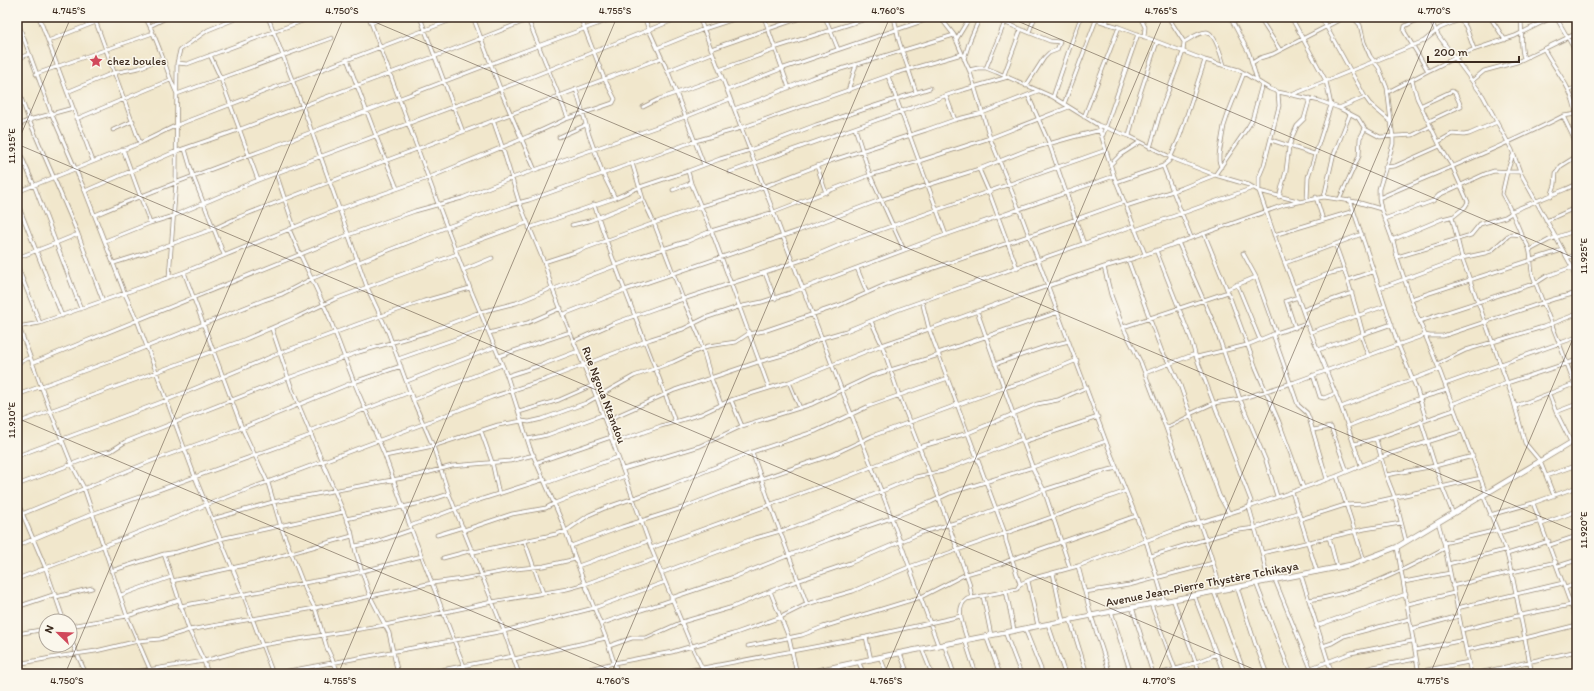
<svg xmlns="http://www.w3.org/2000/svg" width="1594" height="691" viewBox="0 0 1594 691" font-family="Itim,sans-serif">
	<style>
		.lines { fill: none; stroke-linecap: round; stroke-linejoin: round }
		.street-casing { stroke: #968875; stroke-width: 4.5 }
		.secondary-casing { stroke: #968875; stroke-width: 6 }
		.street { stroke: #fff; stroke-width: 3 }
		.secondary { stroke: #fff; stroke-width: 4.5 }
		.ticks { fill: none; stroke: #3b2a1e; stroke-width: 1; stroke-opacity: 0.45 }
		.labels { text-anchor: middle; stroke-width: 3; stroke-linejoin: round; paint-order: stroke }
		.poi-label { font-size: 12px; fill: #3b2a1e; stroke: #fbf7ec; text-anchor: start }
		.street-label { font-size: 12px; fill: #3b2a1e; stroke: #fbf7ec }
		.neatline { fill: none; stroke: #3b2a1e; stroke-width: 1.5 }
		.ticks-label { font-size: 10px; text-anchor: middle; fill: #3b2a1e }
	</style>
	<rect width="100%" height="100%" fill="#fbf7ec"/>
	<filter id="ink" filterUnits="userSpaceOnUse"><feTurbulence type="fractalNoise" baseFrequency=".025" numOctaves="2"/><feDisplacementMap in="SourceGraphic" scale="8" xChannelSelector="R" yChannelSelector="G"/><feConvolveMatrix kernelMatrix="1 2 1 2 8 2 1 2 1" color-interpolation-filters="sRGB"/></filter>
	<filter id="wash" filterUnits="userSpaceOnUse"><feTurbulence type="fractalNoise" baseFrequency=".012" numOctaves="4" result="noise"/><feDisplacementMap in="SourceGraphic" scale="16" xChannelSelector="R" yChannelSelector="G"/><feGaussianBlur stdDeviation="0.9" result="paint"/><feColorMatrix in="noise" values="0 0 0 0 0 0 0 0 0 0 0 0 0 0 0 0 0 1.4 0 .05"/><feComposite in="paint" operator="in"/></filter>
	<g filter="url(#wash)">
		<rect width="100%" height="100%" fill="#f1e7cc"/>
	</g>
	<g filter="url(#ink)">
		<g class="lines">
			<!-- street casing -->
			<g class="street-casing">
				<path id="street" d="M39,17l54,144
					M94,17l46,126
					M145,17c14,24 20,52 32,77l155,-56
					M268,17l40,104 59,166 21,45 25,68 20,46 16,48 55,137 15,43
					M369,17l69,187 32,84 37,88 23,72 33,76 18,50 25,64 12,36
					M420,17l43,115
					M473,17l30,79 32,74
					M527,17l41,101
					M644,17l5,13 20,44 35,91
					M699,17l133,348 54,138 52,142
					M764,17l25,71
					M825,17l13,32
					M894,17l5,24 17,51
					M940,17l14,18 16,37 20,66 29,71 88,235 39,97 18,60
					M991,17l59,24 10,1 -3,8 -8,3 -5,5 -18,28
					M1087,17l32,10 86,33 34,10 31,19 8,3 42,9 19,7 19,10 7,11 15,8 33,-2 18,-9
					M1107,17v7
					M1140,17l5,10 -1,10
					M1168,17l16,25
					M1230,17l19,36 8,27
					M1259,17l21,33
					M1291,17l35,64 5,24 -23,72 -1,23
					M1321,17l44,80 5,7 20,17
					M1353,17l7,8 4,17 6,14 9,12 8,20 6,50v6l-14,45v9l2,11 13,35 3,13 17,51 25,61 47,124
					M1423,17l-18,9 -1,5 24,40
					M1429,17l9,18 45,61 14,26 15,28 8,22 52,95 5,18
					M1459,17l7,10 8,22
					M1490,17l15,23
					M1520,17c4,14 -1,28 4,41
					M1556,17l21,37
					M17,20l35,95 33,76 40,103 12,26 58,157 48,117 30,80
					M1293,20l7,-3
					M371,23l15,-6
					M150,26l18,-9
					M1029,32l6,-15
					M956,40l14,-23
					M48,41l48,-19
					M657,48l47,-19 36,-12
					M774,48l98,-31
					M711,49l92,-32
					M1544,49c12,22 29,40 32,65
					M210,55l11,24 37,101
					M17,59l12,-5
					M347,59l29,77 21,52
					M964,59l6,-19 10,-23
					M177,63l10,1 126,-47
					M1252,63l8,-5 13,-4 72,-37
					M986,68l21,-51
					M719,70l55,-20
					M969,70l9,-2h8l10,4 57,25 45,28 31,11 45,23 41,16 34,10 10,6 39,10
					M667,71l45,-18
					M36,74l117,-41
					M1004,75l17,-46
					M888,76l58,159
					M1472,81l12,-10 33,-9 60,-29
					M17,87l12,33 49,114 25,67
					M576,89l13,46 14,39 12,24
					M727,90l54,-21 153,-52
					M1570,90l7,-3
					M848,91l8,-26
					M67,92l46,-19 26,-5 23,-10
					M1278,92l1,14 -15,59 -5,12v14l18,52 17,44 13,36 34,84 20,58
					M1388,92l40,-21 39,-19 48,-16 38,-19
					M1294,94l130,-53 16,-13 26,-11
					M1028,95l21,48 35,101
					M946,96l9,24
					M1053,97l18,-53 10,-27
					M1064,104l32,-84
					M1422,105l30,-14 3,2 6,13 -32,15
					M643,107l16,-8 63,-22
					M1339,108l26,-11
					M734,109l28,-10 49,-21 143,-43
					M1563,116l14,29
					M1084,117l35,-90
					M76,119l94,-39
					M493,120l9,26 17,56 25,60 8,26 44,108 55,152 41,99 13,27
					M1098,125l16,51 31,78
					M17,126l12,-6 44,-12
					M855,128l15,47 34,75
					M113,130l20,-9
					M1103,135l35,-101
					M1129,136l8,-33 20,-61
					M559,137l27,-12
					M1271,140l43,14
					M1438,142l14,-8 12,1 5,-1 28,-12
					M17,146l17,39 22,58 -39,15
					M1150,148l11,-38 22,-58 1,-10c6,-3 16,-11 23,-10 8,1 15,26 17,33
					M123,149l27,74
					M185,149l8,27 31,79
					M1513,155l-6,17 -5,22c8,14 14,27 20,42 2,4 6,8 7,13 3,9 1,19 4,27 14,39 31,76 44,116
					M632,163l11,36 11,24 29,76 16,37 12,42 10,26
					M1110,165l10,-10 20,-13
					M817,166l9,27
					M1163,166l28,71
					M1221,167l-2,-6v-6l5,-29 5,-15 15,-38
					M1385,167l10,-1 45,-20
					M979,169l10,23 28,76
					M688,171l3,12 24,57 54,148
					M730,172l226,-80 52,-15
					M276,173l18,54
					M1116,182l47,-16 6,-5 11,-25 25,-76
					M673,190l18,-7
					M85,191l92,-40 61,-21 198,-74 99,-39
					M17,192l123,-49 37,-18 282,-108
					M1551,196l4,-11 1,-12 5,-7 16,-10
					M1279,197l7,-26 3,-24 4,-12 4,-9 7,-7 6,-21
					M1316,197l7,23
					M1324,197l9,-40 17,-43
					M1340,198l19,-42 1,-18 5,-9
					M1379,198c61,-27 124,-51 184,-82l14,-2
					M1350,200l48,144 19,46 9,29
					M17,202l45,114
					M594,204c23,74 56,144 81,218
					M1126,206l56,-18 33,-13 33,-48 4,-7 10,-36
					M95,215c73,-31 148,-57 222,-85 100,-38 199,-77 300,-113
					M1452,217l10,41 51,141 12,44 15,18 14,35
					M1384,219l49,-18 6,-6 46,-21 9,-3 26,1
					M1546,221l31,-14
					M572,225l17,-4 54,-22
					M529,228l86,-30 25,-11 48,-16 32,-12 30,-9 66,-25 114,-37
					M289,229l11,25 28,60 26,68 31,74 25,70 57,148
					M1135,230l118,-42
					M1204,233l24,59 28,76 23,54 24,65
					M78,234l-22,9 25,66
					M1274,235l80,-24
					M1392,240l50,-21 12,-3 11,-9 3,-5 -16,-36 -12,-20 -23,-48 -5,-18
					M105,241l45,-18 23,-7 85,-36 258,-97 165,-66
					M1178,242l37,84 25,73 26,62 11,35
					M1335,244c12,30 20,60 28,90l-2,1 7,20
					M455,249l71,-26
					M1156,250l35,89 4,15 56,147 -2,6 13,46 6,28
					M1530,250l19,-10 28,-10
					M1243,253l13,24
					M1397,257l74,-22 9,-11 25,-7 5,-3 2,-3 54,-22 11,-5
					M1567,258l10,-4
					M1128,260l34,92 8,12 10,21 39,110 10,18
					M359,262l88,-35 63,-22 19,-5 166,-59 46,-13 155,-55 66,-19
					M544,262l31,-10 126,-46 49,-14 80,-31 96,-31 28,-10 28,-7 56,-22
					M114,263l32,-10 67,-24 26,-12 119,-46 303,-113
					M1285,263l77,-29
					M17,265l23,58
					M1104,267l7,28 12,32 18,36 25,65 44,125 11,37
					M857,268l10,25
					M463,270l29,-12
					M184,272l58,156 26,55 13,44 25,64 9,17 12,40 12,26
					M765,273l10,26
					M169,277l7,-95 1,-119 3,-13 28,-20 32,-13
					M1348,280l26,-9
					M1237,284l23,56
					M1294,287l37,-14 14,-3
					M1380,288l82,-30 23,-5 6,-2 17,-15 3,-2 11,1
					M554,289l87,-33 47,-15 23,-10 63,-19 96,-37 49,-14 71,-23 79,-31
					M1227,289l29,-12 20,56
					M1411,299l151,-49
					M922,301l7,28 76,204 1,8 14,43
					M1303,310l49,-17
					M977,311l45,128 12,32 10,19 26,78
					M564,314l61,-24 173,-59 82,-31 99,-31 48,-19 46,-13 28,-7
					M871,321l11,24 17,50 40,103 30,84 3,16
					M1420,321l116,-38 11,-7 25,-9
					M17,327l23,-4 144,-51 155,-63 89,-31 101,-42 37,-17 47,-16 2,-4 -11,-21 -24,-61
					M19,327l31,83 22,55 12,23 43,128 25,58
					M1123,327l105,-35
					M1295,328l-9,-27 12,-4
					M272,329l20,60 59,141 5,23 14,43 19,37 9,41
					M1311,332l74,-26
					M489,333l38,-10 34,-15
					M1273,334l25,71 9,8 2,5 18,61
					M1363,334l29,-10
					M574,341l38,-17 47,-17 155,-51 35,-15 257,-91
					M1318,350l43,-15
					M938,353l120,-41
					M499,356l71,-24
					M1197,357l50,-12 29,-12 31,-10
					M398,359l89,-31
					M17,363l12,-5
					M32,363l316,-128 67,-24 47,-13 50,-20 173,-61 45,-18
					M995,364l50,-17 24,-6
					M1437,364l29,-14 77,-23 34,-13
					M1145,373l50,-19
					M1313,375l7,22 4,1 12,-5
					M507,376l37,-12 34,-13
					M407,381l88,-34
					M789,382l11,26
					M1445,384l132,-47
					M1549,394l7,18 15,30
					M17,395l94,-34 153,-61 18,-6 29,-15 47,-20
					M413,400l89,-35
					M731,400l11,26
					M1452,404l55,-21 70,-23
					M1516,406l61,-23
					M1341,407l98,-38
					M519,412l40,-12 32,-14
					M1556,412l21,-8
					M1190,414l24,-11 26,-4 55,-17 130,-47 5,1h13l111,-37 23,-6
					M605,421l70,-31 83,-28 32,-9 32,-15 24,-7 54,-22 233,-83
					M1421,421l19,60 13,33
					M17,423l224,-82 56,-24 38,-18 122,-45
					M1348,426l72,-28 27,-8
					M1166,428l24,-12
					M1313,430l18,-3 16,44
					M309,431l101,-39
					M481,431l11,31 7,32
					M528,439l19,-4 55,-20
					M1376,439l10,36 9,23 11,43
					M1023,442l75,-25
					M613,443l48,-17 40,-12 30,-14 58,-18 93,-37 47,-16 98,-36 77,-26 31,-9 149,-53 40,-8 33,5 24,7
					M1354,444c34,-7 66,-23 100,-34
					M752,452l22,63 33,89
					M17,456l150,-56 113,-47 78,-29 66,-23 46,-13
					M385,456l48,-10 65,-21 24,-4 7,1 13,-3 44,-16 48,-27 39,-14 35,-16 28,-4 12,-8 16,-3 76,-26 47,-21 153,-52 84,-30
					M538,462l73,-25
					M623,469l77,-23 42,-20 70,-22 59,-28 68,-21
					M1386,475l49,-9 38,-10
					M1337,476l27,84
					M1546,476l31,-11
					M546,483l72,-26
					M17,485l84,-32 10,-2 14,-9 163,-64 71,-26 69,-20 52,-20 36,-9 36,-15
					M1292,492l25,80
					M1483,495l24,59 6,25 19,95
					M17,501l29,68 18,52
					M1533,503l44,118
					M1490,515l43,-12 44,-16
					M17,516l137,-56 88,-32 112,-46 47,-16
					M212,519l61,-17 146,-27 33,-9 58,-5 24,-6
					M346,519l75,-16 28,-9
					M1301,519l44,-14 20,-1 116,-26
					M1438,522l6,21 27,131
					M1542,524l35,-13
					M410,526l66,-25 69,-22
					M464,530l48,-16 34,-6 9,-5 70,-27
					M1498,533l43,-12
					M437,535l26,-8
					M1329,537l8,30
					M525,542l18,51
					M1444,543l53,-13
					M1550,545l27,-9
					M17,546l75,-32 219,-79
					M355,546l21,-4 35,-12
					M571,546l51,-19 60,-19 49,-19 101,-34 40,-19 131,-48 18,-5 56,-23
					M1397,547l22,127
					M651,548l198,-72 74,-30 45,-13 69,-29 21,-4 29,-13
					M474,552l82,-18 10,-3 23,-16 16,-7 64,-22 83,-34 64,-21 53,-25 79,-28
					M1262,553l103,-24 36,-6
					M164,554l25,76 15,31 4,13
					M1507,554l42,-13
					M1151,556l81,-25 23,-3 44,-16
					M443,558l30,-8
					M1448,564l57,-14
					M578,566l70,-25
					M1078,566l13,49 19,59
					M1558,566l19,-6
					M111,571l53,-17 13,-2 43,-13 123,-27
					M661,573l91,-34 39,-11 51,-20 59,-25 15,-6 27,-6 79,-32
					M1053,573l10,48
					M1301,575l31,99
					M17,579l112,-43 77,-31 217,-81 69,-27 55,-18 104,-40 32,-10 22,-11 33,-11 24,-5 28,-9 141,-53 183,-64
					M1275,580l38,94
					M172,581l87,-19 93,-26
					M1028,581l10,45
					M1404,582l46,-9
					M1256,583l35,91
					M1452,586l104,-24
					M1237,587l18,56 12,31
					M1565,588l12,-4
					M770,591l19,47 8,36
					M1006,591l8,39
					M1085,592l44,-7 84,-22
					M1214,592l31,82
					M121,595l50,-18
					M1194,595l30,79
					M983,596l8,39
					M56,597l36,-9
					M671,598l63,-21 96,-38 61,-21 40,-16 19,-9 83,-26 73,-26
					M1173,599l27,75
					M1309,600c48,-6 93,-29 136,-52
					M1151,604l26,70
					M1408,604l46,-11
					M180,606l167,-31 75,-19
					M17,607l39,-13
					M1132,607l21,67
					M1457,608l106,-25
					M1111,611l20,63
					M1070,619l17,55
					M601,624c23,-9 47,-16 71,-24
					M1048,624l17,50
					M70,626l57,-10 52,-16
					M1316,626l90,-32
					M1025,629l18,45
					M1411,629l48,-13
					M1462,630l59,-15 50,-10
					M1005,632l16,42
					M17,634l29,-5
					M986,636l14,38
					M866,637l5,23
					M70,638l16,36
					M967,639c-3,-11 -13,-31 0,-40l50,-10 3,-5 14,-6 44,-12 94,-35 77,-24 88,-31 52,-22 73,-23
					M965,640l11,34
					M944,644l10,30
					M609,646l23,-8h14l36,-16 51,-15 52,-22 65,-22 73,-31 52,-15 69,-27 56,-18 17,-4
					M748,646l54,-11 21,-8 98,-30 45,-23 35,-10 11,-5 124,-43
					M1323,646l9,-3 12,-7 65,-17
					M922,649l10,25
					M1415,650l49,-10
					M1466,650l59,-12 52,-13
					M900,653l8,21
					M880,657l7,17
					M514,659l92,-21
					M859,663l5,11
					M17,664l45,-8 34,-5 42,-10 22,-2 29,-9 126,-22 117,-25 30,-4 54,-10 28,-3 32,-7
					M838,667l2,7
					M1311,668l40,-15 61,-12
					M122,674l82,-13 58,-16 123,-20 107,-23 75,-13 18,-5 70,-25
					M272,674l232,-43 90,-23 71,-26
					M421,674l92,-18
					M568,674l46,-11 58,-11 61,-18 48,-17 26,-13 46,-13 56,-24 217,-76
					M671,674l195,-37 95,-21
					M1159,674l24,-7 34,-13
					M1351,674l22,-7 43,-8
					M1406,674l63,-12
					M1474,674l103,-23
					M1573,674l4,-1"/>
			</g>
			<!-- secondary casing -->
			<g class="secondary-casing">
				<path id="secondary" d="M802,674l98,-21 450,-88 47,-18 180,-108"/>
			</g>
			<!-- street -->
			<use href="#street" class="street"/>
			<!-- secondary -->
			<use href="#secondary" class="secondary"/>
		</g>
	</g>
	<!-- ticks -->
	<path class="ticks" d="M363,17l1214,515M1008,17l569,242M17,144l1248,530M17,144l54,-127M17,418l603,256M65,674l279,-657M338,674l279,-657M611,674l279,-657M884,674l279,-657M1157,674l279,-657M1430,674l147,-345"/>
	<!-- icons -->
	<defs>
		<g id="sight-bare" transform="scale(1.08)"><path d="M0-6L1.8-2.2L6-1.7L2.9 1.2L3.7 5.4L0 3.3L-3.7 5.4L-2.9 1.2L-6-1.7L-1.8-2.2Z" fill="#d1495b" stroke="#fbf7ec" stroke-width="2.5" paint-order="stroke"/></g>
	</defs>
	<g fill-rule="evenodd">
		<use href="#sight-bare" x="96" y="61"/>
	</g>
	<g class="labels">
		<!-- poi labels -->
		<g class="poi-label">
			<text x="107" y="65">chez boules</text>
		</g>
		<!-- street labels -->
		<g class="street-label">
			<text transform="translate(604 395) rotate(69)" y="4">Rue Ngoua Ntandou</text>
			<text transform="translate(1202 584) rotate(-11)" y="4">Avenue Jean-Pierre Thystère Tchikaya</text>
		</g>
	</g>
	<!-- margin -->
	<rect width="1594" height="691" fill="none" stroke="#fbf7ec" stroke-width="44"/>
	<!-- north arrow -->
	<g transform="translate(58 633) rotate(293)"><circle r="19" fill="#fbf7ec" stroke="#aea59a"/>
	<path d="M0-3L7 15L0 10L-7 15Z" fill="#d1495b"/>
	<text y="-6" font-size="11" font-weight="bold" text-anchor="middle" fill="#3b2a1e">N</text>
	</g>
	<!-- scale -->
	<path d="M1428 56v6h91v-6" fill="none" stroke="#3b2a1e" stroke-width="2"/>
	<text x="1434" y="56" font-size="12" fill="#3b2a1e" stroke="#fbf7ec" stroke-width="3" paint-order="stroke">200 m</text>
	<rect x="22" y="22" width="1550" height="647" class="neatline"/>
	<g class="ticks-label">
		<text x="69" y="14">4.745°S</text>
		<text x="342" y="14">4.750°S</text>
		<text x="615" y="14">4.755°S</text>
		<text x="888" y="14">4.760°S</text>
		<text x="1161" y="14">4.765°S</text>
		<text x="1434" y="14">4.770°S</text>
		<text transform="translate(11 146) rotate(-90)" y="4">11.915°E</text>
		<text transform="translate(1583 256) rotate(-90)" y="4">11.925°E</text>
		<text transform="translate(11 420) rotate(-90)" y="4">11.910°E</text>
		<text transform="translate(1583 530) rotate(-90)" y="4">11.920°E</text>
		<text x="67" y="684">4.750°S</text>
		<text x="340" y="684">4.755°S</text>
		<text x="613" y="684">4.760°S</text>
		<text x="886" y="684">4.765°S</text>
		<text x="1159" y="684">4.770°S</text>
		<text x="1433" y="684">4.775°S</text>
	</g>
</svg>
